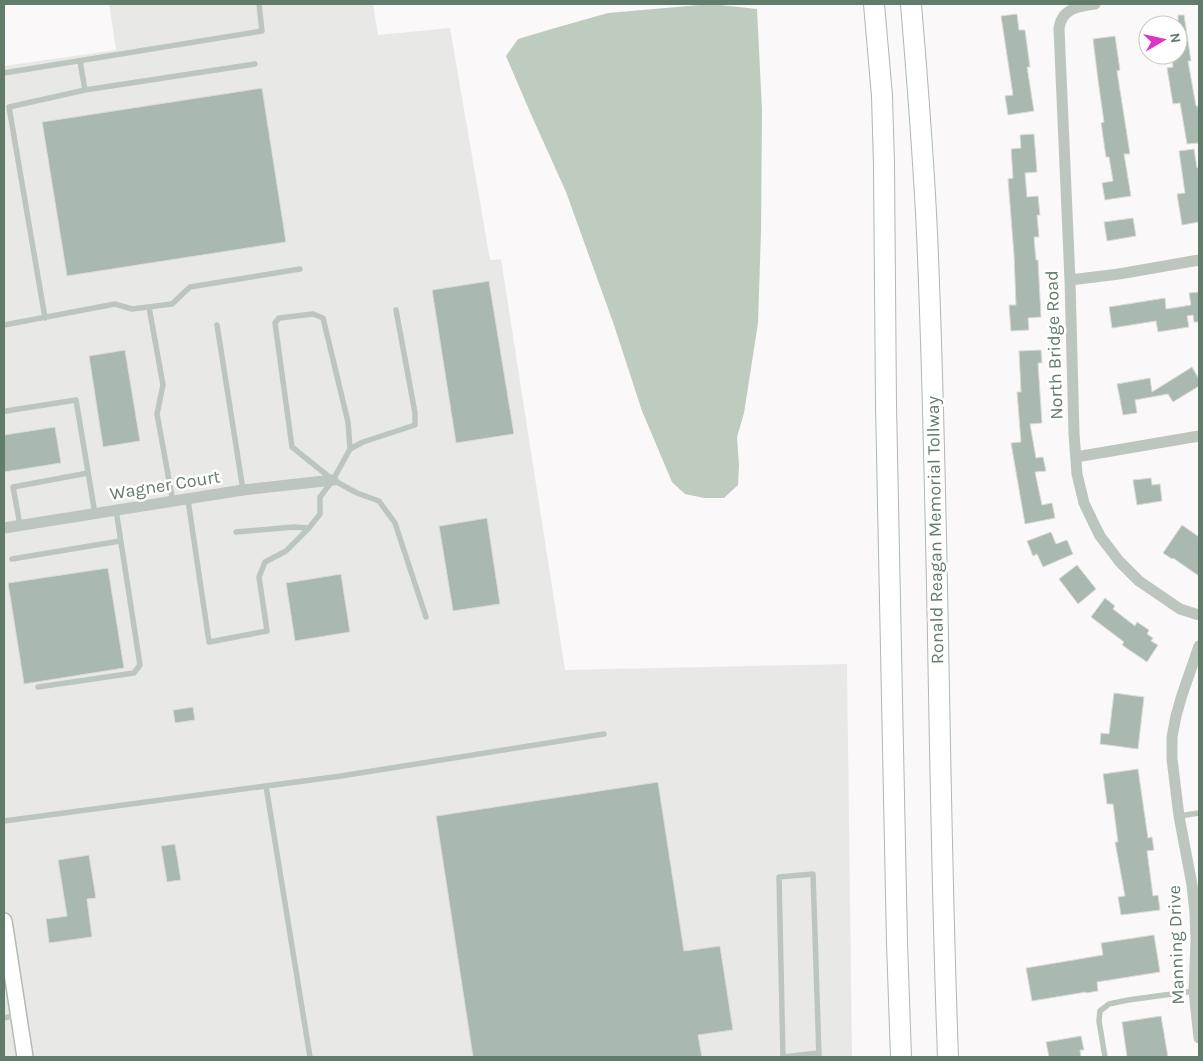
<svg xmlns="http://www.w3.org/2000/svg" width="1203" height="1061" viewBox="0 0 1203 1061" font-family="Karla,sans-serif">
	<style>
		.built { fill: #e8e9e7 }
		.water { fill: #bdccbf }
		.building { fill: #aab9af; stroke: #dcdada }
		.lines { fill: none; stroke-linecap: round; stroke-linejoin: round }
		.secondary-casing { stroke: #afbbb3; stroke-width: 18 }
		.highway-casing { stroke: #afb8b2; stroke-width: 22 }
		.lane { stroke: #bcc6bf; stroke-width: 5.5 }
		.street { stroke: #bcc6bf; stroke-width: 11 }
		.secondary { stroke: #fff; stroke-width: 15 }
		.highway { stroke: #fff; stroke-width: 20 }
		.labels { text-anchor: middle; stroke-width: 5; stroke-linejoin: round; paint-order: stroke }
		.street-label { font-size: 18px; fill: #617c6a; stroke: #fff }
	</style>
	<rect width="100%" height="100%" fill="#faf8f8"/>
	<!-- built -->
	<path class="built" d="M109,4h264l5,31 72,-7 40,232 11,-1 64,411 282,-6 5,393h-848v-991l112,-16z"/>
	<!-- water -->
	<path class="water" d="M711,4l46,5 5,101 -1,121 -3,92 -14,90 -7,24 2,28 -1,20 -14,13h-20l-19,-4 -13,-12 -30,-71 -28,-86 -48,-133 -36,-80 -24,-56 12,-17 37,-11 53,-15z"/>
	<!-- building -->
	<path class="building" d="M1017,14l2,16h6l5,37h-3l7,44 -26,4 -3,-19 8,-1 -12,-79z
		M1178,15h6l7,46h-3l8,45h2l1,8v29l-12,1 -7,-41 -7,1 -6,-36 6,-1 -1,-12h6z
		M1115,36l5,34 -3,1 13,83h-6l7,42 -26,4 -3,-17 11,-2 -4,-24h-3l-5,-34 3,-1 -6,-42 -5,-41z
		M262,88l24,154 -219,34 -25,-154z
		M1034,134l3,38 -12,1 2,24 11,-1 2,19h-3l2,22h-5l2,23h2l3,57 -13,1 1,12 -18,1 -2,-26h7l-2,-50 -6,-76 5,-1 -2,-29 10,-1 -1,-13z
		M1194,149l3,19 2,-1v55l-17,3 -5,-31 8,-1 -6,-42z
		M1133,218l3,18 -29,5 -3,-19z
		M489,281l25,153 -58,9 -24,-153z
		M1199,292v30h-5l-1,-7 -6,1 2,11 -31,5 -2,-11 -44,7 -3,-21 56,-9 1,11 25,-4 -2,-12z
		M125,350l15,91 -37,6 -14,-91z
		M1041,350l1,13h-4l4,60 -12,1 6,34 7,-1 3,14 -11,1 7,33 10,-2 3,15 -30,6 -14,-81 10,-1 -4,-50h4l-2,-41z
		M1192,367l7,12v7l-26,16 -5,-8 -33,6 2,13 -14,2 -6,-31 33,-6 2,14z
		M55,427l6,36 -57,9v-37z
		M1151,478l1,7 8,-1 2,17 -25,4 -4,-25z
		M487,518l13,86 -47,7 -14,-85z
		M1182,525l17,12v39l-26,-18 -1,1 -9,-6z
		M1051,532l5,12 11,-4 6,14 -30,13 -6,-13 -4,2 -6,-15z
		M1077,565l19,24 -18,15 -19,-25z
		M108,568l16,100 -100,16 -16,-101z
		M341,574l9,58 -55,9 -9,-58z
		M1105,598l10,8 -2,3 22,17 2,-4 12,8 -2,4 6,4 -2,3 7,4 -11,17 -25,-17 2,-3 -33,-25z
		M1114,693l30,4 -6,52 -38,-5 1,-11 8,1z
		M193,707l2,13 -20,3 -2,-13z
		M1138,769l10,69 4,-1 2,13 -7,1 6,45 5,-1 2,15 -39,5 -3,-18 7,-1 -10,-54h3l-5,-38h-6l-4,-30z
		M658,782l26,169 36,-5 13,84 -35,5 4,22h-229l-37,-241z
		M175,844l6,36 -14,2 -6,-36z
		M89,855l7,43 -9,1 5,38 -43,6 -3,-24 21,-3 -9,-56z
		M1154,935l6,37 -63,10 1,9 -12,2v-1l-54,9 -6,-33 77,-13 -2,-12z
		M1161,1016l7,41h-41l-5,-35z
		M1081,1036l3,14h-4l1,7h-32l-3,-15z"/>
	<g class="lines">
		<!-- secondary casing -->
		<g class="secondary-casing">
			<path id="secondary" d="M4,921l21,136"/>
		</g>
		<!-- highway casing -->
		<g class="highway-casing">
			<path id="highway" d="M874,4l8,92 2,69 2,240 11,538 4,114
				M911,4c7,84 14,169 17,253 11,267 10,534 20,800"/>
		</g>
		<!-- lane -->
		<path class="lane" d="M80,61l5,29
			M4,73l258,-42 -3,-27
			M149,307l14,78 -6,29 16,88
			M45,318l-36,-211 76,-17 170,-26
			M4,325l111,-21 17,5 40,-5 18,-17 110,-18
			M217,325l26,165
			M6,411l70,-11 19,114
			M350,449l13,-7 52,-17v-12l-19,-103
			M188,500l21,142 58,-11 -8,-54 6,-15 21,-11 23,-23 11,-14v-17l13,-17 17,-31 -2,-27 -25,-104 -10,-4 -34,4 -4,5 17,124 41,33 24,13 22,8 16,22 31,94
			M20,525l-7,-38 75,-14
			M236,532l58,-5 15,1
			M12,559l108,-18
			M38,687l96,-14 6,-8 -24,-155
			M266,786l44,271
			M1179,816l20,-3
			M4,821l337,-45 263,-42
			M4,1018l13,-3
			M783,1057l-4,-180 34,-3 6,183
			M783,1057l36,-4
			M1105,1057l-6,-36 1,-10 9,-7 19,-4 66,-9"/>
		<!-- street -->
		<path class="street" d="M1095,4c-17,2 -34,5 -36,25l11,251 4,154 3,40 7,29 10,21 6,12 19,25 20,20 19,13 22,15 19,6
			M1070,280l49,-6 80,-14
			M1076,457l123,-21
			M4,528l239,-38 90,-10
			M1199,646l-17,49 -6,21 -4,21v22l7,57 13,69 3,28 1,27 -2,51 5,47"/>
		<!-- secondary -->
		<use href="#secondary" class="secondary"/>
		<!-- highway -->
		<use href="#highway" class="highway"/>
	</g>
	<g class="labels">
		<!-- street labels -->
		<g class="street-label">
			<text transform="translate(1054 345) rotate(-92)" y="6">North Bridge Road</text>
			<text transform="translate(165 485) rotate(-9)" y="6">Wagner Court</text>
			<text transform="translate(935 530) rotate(-91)" y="6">Ronald Reagan Memorial Tollway</text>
			<text transform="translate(1176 945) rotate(-92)" y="6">Manning Drive</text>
		</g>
	</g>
	<!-- border -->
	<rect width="1203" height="1061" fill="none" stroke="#617c6a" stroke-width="10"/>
	<!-- north arrow -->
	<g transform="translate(1163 40) rotate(81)"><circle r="24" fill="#ffffff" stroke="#c0cbc3"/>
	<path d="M0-4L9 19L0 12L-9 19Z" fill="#e032c8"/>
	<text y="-8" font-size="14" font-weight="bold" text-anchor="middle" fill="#617c6a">N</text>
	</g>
</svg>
